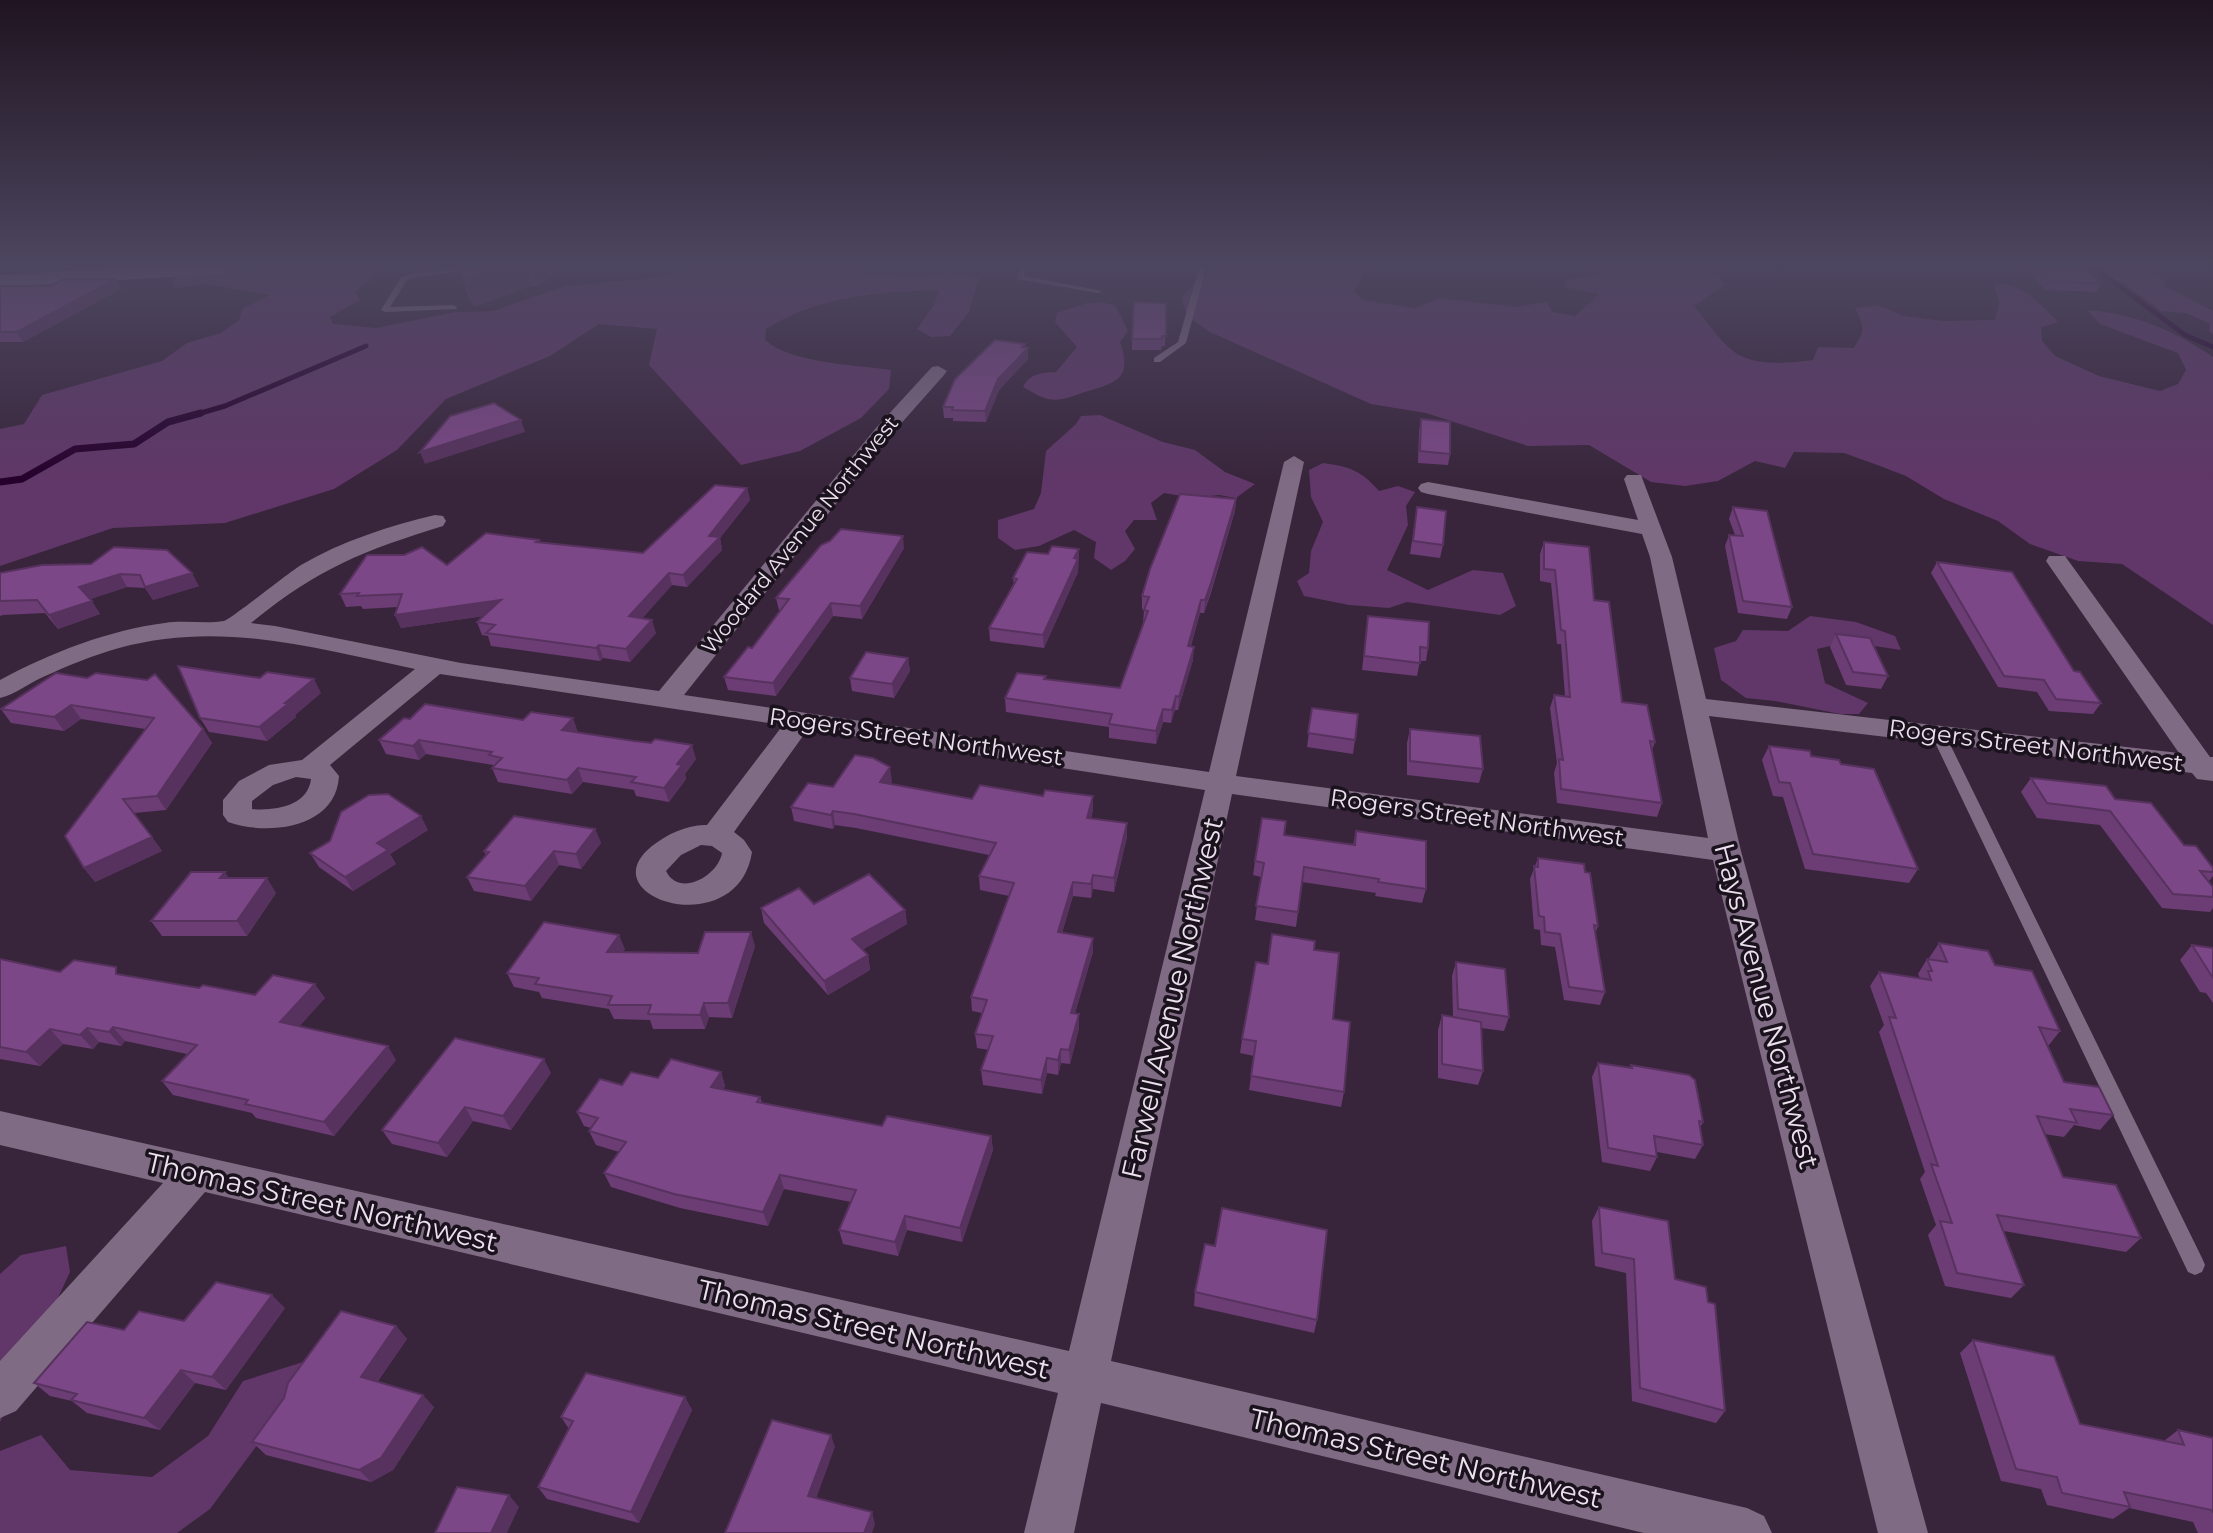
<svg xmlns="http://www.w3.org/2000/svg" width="2213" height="1533" viewBox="0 0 2213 1533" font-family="Montserrat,sans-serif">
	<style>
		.green { fill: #603768 }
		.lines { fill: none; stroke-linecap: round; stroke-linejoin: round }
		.stream-far1 { stroke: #25002c; stroke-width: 5 }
		.stream { stroke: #25002c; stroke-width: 7 }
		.lane { fill: #806b84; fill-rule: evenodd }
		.street { fill: #806b84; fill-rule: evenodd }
		.secondary { fill: #8d6f93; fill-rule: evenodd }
		.wall { fill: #6b3d74 }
		.shaded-wall { fill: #57325e }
		.building { fill: #7c4787; stroke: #57325e; stroke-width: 2 }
		.labels { text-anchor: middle; stroke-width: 7; stroke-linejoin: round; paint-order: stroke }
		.far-street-label { font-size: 21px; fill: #ece0ef; stroke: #1a121c }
		.street-label { font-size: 24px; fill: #ece0ef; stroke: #1a121c }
		.near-street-label { font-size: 28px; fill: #ece0ef; stroke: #1a121c }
	</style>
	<rect width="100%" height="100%" fill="#38253b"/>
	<!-- green -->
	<path class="green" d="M699,268h159l8,6 58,2 26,-4 29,6 -10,34 -19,24 -19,1 -14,-8 17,-24 5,-15c-61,2 -121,6 -173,39l-1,11c25,23 92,25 126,30l-2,19 -28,29 -61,33 -59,14 -92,-100 8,-36 -58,-5 -49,32 -104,43 -49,51 -63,39 -109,34 -112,5 -113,38v-137l24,-5 18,-29 120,-34 25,-18 34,-10 18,-13 4,-12 27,-13 -63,-11 -33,4 -1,-8 6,-6 191,-5 9,2 -24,21 5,8 -30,17 3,7 43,4 80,-16 37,-1 72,-25 79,-7z
		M1216,268h151l-13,23 10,9 51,8 25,-10 75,9 32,-5 5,10 23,4 24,-22 -36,-7 4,-7 34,-7 -7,-5h66l12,4 14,-4 29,1 10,16 -31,21c13,15 29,41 47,50 21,10 49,7 72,4l5,-13 36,1c11,-18 11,-20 1,-40l23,-3 25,11 41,5 51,-1 4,-17 -5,-18c25,-7 48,21 64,37l-17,5 1,14 13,15 44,20 61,15 18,-7 8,-14 -8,-17 -78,-29 -13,-14c46,3 88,21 126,47v268l-91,-61 -44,-3 -48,-17 -32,-23 -54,-22 -38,-23 -26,-10 -36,-13 -50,-1 -9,16 -30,-7 -37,20 -33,5 -34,-4 -62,-37 -61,1 -102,-33 -55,-9 -161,-72 -23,-16 -5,-18c12,-17 20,-16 34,-30z
		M2104,268h51l1,5 8,8 1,5 48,25v23l-4,-3 1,-7 -24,-11 -25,-2 -36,-27 -26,-9z
		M1100,302l15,3 13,26 -8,11c13,37 -4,41 -35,50 -13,4 -24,10 -37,7 -9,-2 -17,-8 -25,-12 7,-14 18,-14 33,-15l21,-25 -22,-25 2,-9 30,-10z
		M1100,415l63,27 32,8 30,22 30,12 -19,14 -17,-3 -25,3 -30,-5 -13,10 6,17h-23l-9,11 10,18 -10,12 -14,9 -17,-12 2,-16 -22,-12 -35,16 -24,4 -17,-12v-18l36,-11 7,-16 5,-42 30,-27 5,-8z
		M1323,463c27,4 38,7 56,28l19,-5 17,6 -9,14 2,19 -21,45 41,20 45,-20 30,3 13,33 -16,9 -93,-13 -18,6 -40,-3 -45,-9 -7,-15 12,-8 2,-22 12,-29 -12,-25 -2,-27z
		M1810,616l46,6 39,14 6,14 -53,-8 -31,7 8,34 43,20 -9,11h-19l-65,-13 -29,-3 -25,-18 -7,-32 22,-7 7,-11 45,1z
		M66,1246l4,26 -70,150v-148l21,-19z
		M303,1362l-40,75 -53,72 -33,24h-177v-82l41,-16 29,35 82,7 56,-41 35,-55z"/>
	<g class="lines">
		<!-- stream-far1 -->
		<path class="stream-far1" d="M2095,268l90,67 28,12
			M194,415l31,-9 141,-60"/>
		<!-- stream -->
		<path class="stream" d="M0,482l22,-3 53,-30 59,-5 34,-22 33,-9"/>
		<!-- lane -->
		<path class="lane" d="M460,268h27l-71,9 -9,3 -17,27 63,-2 4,2 -1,2 -71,3 -4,-2 20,-33 14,-4z
			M1020,268h7l-3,8 78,15 -4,2 -81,-14z
			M1199,268h7l-20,75 -26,19h-6v-4l24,-16z
			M1938,730l7,4 257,524 3,7 -3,7 -7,3 -7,-3 -257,-538z"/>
		<!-- street -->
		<path class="street" d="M938,366l9,5 -3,4 -54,61 -206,259 525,77 75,-310 10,-6 10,6 -68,314 472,62 -58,-281 -8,-23 -214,-40 -7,-2 -3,-4 3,-4 7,-2 210,38 -14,-41 3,-4h14l31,82 34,142 473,54 -133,-192 3,-5h16l145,201h3v24l-16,-2 -5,-6 -483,-57 32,135 187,682h-50l-165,-673 -481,-66 -121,567 636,147 17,8 8,17h-128l-543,-130 -27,130h-50l34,-140 -853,-201 -189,219 -16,7v-57l163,-178 -163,-38v-34l1069,240 136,-561 -397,-61 -74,103 10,8 8,12c-14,92 -165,46 -100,-6 15,-12 37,-22 55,-21l76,-100 -343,-51 -110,91 9,11c-3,53 -72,60 -111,46l-5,-7v-15l16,-19 30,-16 33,-5 113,-91c-101,-21 -193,-49 -296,-21 -25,7 -52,18 -76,29 -14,6 -27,17 -43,21v-18c50,-27 109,-50 165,-57 18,-3 42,1 59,-2 6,-1 64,-48 77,-56 41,-24 88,-39 134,-50l8,1 3,5 -3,5c-81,25 -126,43 -192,97l24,3 186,37 198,28 217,-263 56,-61zM296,777l15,2c-3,27 -36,32 -59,30v-8l21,-16zM701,845l11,1 10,7c-4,23 -43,45 -56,18l15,-16z"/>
		<!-- secondary -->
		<path class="secondary" d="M115,268h116l-10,6 -221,13v-12z"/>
	</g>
	<!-- wall -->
	<path class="wall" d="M462,268h101l-26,18h-6l-57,21 -5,-10 -9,-28z
		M2023,268h60l18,15 -5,9 -50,-2z
		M116,279l5,10 -98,53h-23v-56h51z
		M1166,303l-1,43h-3l-1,4h-29v-11z
		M1025,344l3,15 -29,31 -13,32 -33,-1v-3h-9l-1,-11z
		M1421,419l29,35 -2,11 -30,-2 1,-32z
		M747,488l3,12 -30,38 2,12 -35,37 -15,-2 -30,33 14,15 -26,29 -27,-4 -3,3 -109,-15 -3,-10 -6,-1 -5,-13 6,-6 -82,12 -6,-13 3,-8 -35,2 -2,-3 -15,1 -6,-13 199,-54 1,2 103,11z
		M1236,499l-1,12 -25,85 -6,17h-4l-9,33 2,14 -15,50h-3l-4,13 -8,-1 -7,22 -47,-6v-11l-103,-15 -1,-14 41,-22v3l74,9 23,-65 1,-13 -2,-1v-13z
		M1417,507l26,38 -3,13 -30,-4z
		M1733,507l59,100 -5,12 -49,-6 -13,-67 4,-11h6l-6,-16z
		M1544,542l50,58 28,102 33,40 -3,8 10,53 -5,14 -100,-14 -3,-30 3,-10 -7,-55 4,-13 11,1 -4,-52h-4l-6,-61 -11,-2v-27z
		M904,548l-42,71 -29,-3 -57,80 -48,-6 -4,-13 28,-29 29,-38h-2l-3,-12z
		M1079,549l-1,23 -34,76 -54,-7 -1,-13 25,-43 -1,-7 35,-24z
		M1937,562l164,141 -8,11 -44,-3 -12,-19 -39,-5 -67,-114z
		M91,564l108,22 -46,14 -8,-12 -18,-1 -37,12 10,15 -42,15 -13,-16 -42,2 -3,1v-43z
		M1368,616l60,32 -2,13h-6l-3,15 -55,-6z
		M1836,634l52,42 -7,13 -35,-4 -16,-38z
		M908,658l2,13 -16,27 -42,-7 -2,-13z
		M56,673l147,56 9,14 -46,67 -32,3 28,38 -67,31 -11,-14 61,-139 -64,-10 -17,12 -53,-8 -10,-14z
		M321,693l-26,22 1,2 -29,24 -58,-9 -9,-14z
		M1312,708l43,32 -2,14 -46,-7z
		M410,719l168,13 118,27 -11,15 1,5 -17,23 -33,-6 -2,-6 -51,-8 -11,12 -74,-12 -6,-14 2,-1 -1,-2 -67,-11 -7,6 -33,-6 -7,-14z
		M1410,729l73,40 -4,14 -72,-8v-32z
		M1769,746l72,18 77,105 -9,14 -104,-14 -22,-72 -10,-1 -11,-36z
		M2031,778l84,21 69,46 29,23v8l-4,5 4,6v21l-3,4 -48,-4 -62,-83 -63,-7 -16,-26z
		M892,781l-2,3 82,15 121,11 -2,8 36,5v14l-13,55 -21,-3 -2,9 -18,-2 -11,37 31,5v14l-18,61 4,15 -9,36 -9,-1 -3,12 -11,-2 -5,21 -59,-9 -2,-15 8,-20 -12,-2 -2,-14 7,-21 -10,-2 -1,-14 38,-101 -29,-6 -1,-14 10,-21 -133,-27 -21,-3 -2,4 -39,-8 -3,-14 42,-20z
		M595,829l6,14 -20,26 -22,-4 -28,36 -57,-10 -7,-14 19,-22 -2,-4z
		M428,830l-38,24 6,10 -43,27 -34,-24 -9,-14z
		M1356,831l70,58 -4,14 -47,-7 1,-3 -74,-11 -6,45 -41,-7 6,-43 -8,-2 2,-14 30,-26 68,10z
		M1538,858l47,14 13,54 -3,8 10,58 -5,13 -36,-5 -9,-53 -14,-2 -1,-15 -6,-1 -4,-50z
		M229,878l47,15 -29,43h-85l-11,-15z
		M814,904l91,6 2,14 -45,26 6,5 2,15 -42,25 -64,-72 -3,-15z
		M1939,943l56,22 65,66 -11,14h-2l17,37 49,33 -13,15 -26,-5 -10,12 -20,-3 19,43 78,61 -15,14 -122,-21 20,54 -13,13 -66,-12 -17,-51 8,-10 -16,-46 5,-7 -46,-140 5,-7 -14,-39 9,-14 41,6 -2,-4 9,-15 3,1 -1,-2z
		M2192,945l21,3v55l-7,-10 -6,-1 -20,-32z
		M755,946l-23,72 -23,-1 -4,12h-52l-3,-9 -36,-1 -5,-10 -67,-11 -3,-6 -25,-5 -7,-14 118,-24 -2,3 75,1z
		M1314,950l19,69 11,73 -3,15 -92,-17 5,-34 -14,-3 2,-14 26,-75z
		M0,959l60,13 62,3 77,13 56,7 70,3 -26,28 97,34 -62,76 -78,-18 -4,-5 -79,-18 -11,-14 25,-27 -62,-13 -4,5 -22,-4 -6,7 -30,-5 -23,22 -40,-7z
		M1456,962l53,55 -5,14 -23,-3 2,43 -5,14 -40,-7v-48l4,-15 11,2 -1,-41z
		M1598,1063l32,5 1,-3 72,57 -3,6 3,17 -8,14 -38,-7v5l-7,14 -48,-9 -10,-85z
		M721,1072l4,14 -2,4 37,7 2,6 120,23 109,10 2,14 -31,92 -55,-12 -9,26 -55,-12 -4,-14 12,-28 -67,-13 -16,37 -88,-18 -69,-21 -7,-14 15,-21 -23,-7 -7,-14 2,-3 -7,-2 -7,-14 81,-34z
		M551,1073l-40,57 -38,-9 -26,36 -55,-13 -10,-14z
		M1599,1207l76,72 33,23 17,109 -9,12 -84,-22 -6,-128 -31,-7 -3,-45z
		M1215,1246l102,74 -3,13 -120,-27 1,-14z
		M285,1308l-59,82 -31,-7 -35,47 -73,-17 -15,-12 -22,-5 -16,-13 90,-53z
		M396,1326l11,13 -29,42 56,26 -41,63 -22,12 -105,-27 -14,-13z
		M1973,1340l107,84 84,17 14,-11 35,8v95h-15l-5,-11 -64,-14 -16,11 -66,-14 -6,-16 -40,-8 -41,-128z
		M685,1397l7,13 -53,113 -92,-24 -9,-12 31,-58 -8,-12z"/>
	<!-- shaded-wall -->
	<path class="shaded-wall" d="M497,268h29l5,18 -57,21 -9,-27z
		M532,268h31l-26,18z
		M116,279l5,10 -98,53 -6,-10z
		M1025,344l1,6 2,-2v11l-29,31 -13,32 -1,-11 13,-32z
		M521,420l4,12 -100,32 -5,-12z
		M747,488l3,12 -30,38 2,12 -35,37 -4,-12 26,-39z
		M1236,499l-1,12 -31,102 1,-13z
		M903,536l1,12 -42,71 -2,-13z
		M1079,549l-1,23 -34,76 -1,-13z
		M192,573l7,13 -46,14 -8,-13z
		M669,573l3,12 -39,44 -4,-13z
		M120,574l7,13 -39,13 -9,-13z
		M501,600l5,13 -105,15 -6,-13z
		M1201,600l-1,13 -13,46 1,-13z
		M92,601l8,13 -42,15 -9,-14z
		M831,603l2,13 -57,80 -3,-13z
		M652,620l4,13 -26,29 -4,-13z
		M599,645l4,13 -3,3 -4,-13z
		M1194,647l-1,13 -15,50 1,-13z
		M908,658l2,13 -16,27 -2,-14z
		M314,679l7,14 -26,22 1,2 -29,24 -8,-14 26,-24z
		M1176,696l-1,14 -4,13 1,-13z
		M71,705l10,14 -17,12 -10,-14z
		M1163,709v13l-7,22v-13z
		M573,718l5,14 -16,-2z
		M203,729l9,14 -46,67 -9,-14z
		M419,740l7,14 -7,6 -6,-14z
		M692,745l4,14 -11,15 1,5 -17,23 -5,-14 13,-24z
		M890,767l2,14 -9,15 -3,-14z
		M578,768l5,14 -11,12 -5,-14z
		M1093,796v14l-6,22v-14z
		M833,811l2,14 -2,4 -2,-14z
		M421,816l7,14 -38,24 6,10 -43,27 -8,-14 32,-34z
		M1127,823v14l-13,55v-14z
		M595,829l6,14 -20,26 -5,-15z
		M152,837l10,14 -67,31 -11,-14z
		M554,851l5,14 -28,36 -6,-15z
		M225,872l9,14 -14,-8z
		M1093,875v14l-2,9v-14z
		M267,878l9,15 -29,43 -10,-15z
		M1073,882v14l-15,50v-14z
		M905,910l2,14 -52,30 -3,-15z
		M751,932l4,14 -23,72 -4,-15z
		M619,935l6,14 -12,18 -6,-15z
		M1093,938v14l-22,75v-14z
		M868,955l2,15 -42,25 -4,-14z
		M315,984l10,14 -35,39 -10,-15z
		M704,1003l5,14 -4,12 -5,-14z
		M1079,1014v14l-9,36 -1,-14z
		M113,1027l12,14 -4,5 -12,-14z
		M87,1028l12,14 -6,7 -13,-14z
		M50,1029l13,15 -23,22 -14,-14z
		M388,1046l8,14 -62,76 -10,-14z
		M1061,1049v14l-3,12v-15z
		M1047,1058v15l-5,21 -1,-14z
		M544,1059l7,14 -40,57 -8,-14z
		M721,1072l4,14 -9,15 -5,-14z
		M465,1107l8,14 -26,36 -9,-14z
		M991,1136l2,14 -31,92 -2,-14z
		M780,1175l4,14 -16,37 -5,-14z
		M905,1216l2,14 -9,26 -3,-14z
		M272,1295l13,13 -59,82 -14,-13z
		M396,1326l11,13 -35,50 -11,-12z
		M181,1370l14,13 -35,47 -16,-12z
		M423,1395l11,12 -41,63 -22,12 -12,-12z
		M685,1397l7,13 -53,113 -8,-11z
		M831,1435l4,12 -22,60 -5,-11z
		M509,1495l10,12 -12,26h-16z
		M872,1512l3,12 -3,9h-8z"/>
	<!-- building -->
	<path class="building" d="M462,268h35l-32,12 -5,-11z
		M2037,268h46l18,15 -50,-2z
		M64,279h52l-99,53h-17v-46h51z
		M1134,302l32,1v33h-4v3h-30z
		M995,340l30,4 -3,3 6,1 -30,31 -13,32 -33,-1 1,-3h-10l12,-28z
		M494,403l27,17 -101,32 30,-36z
		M1421,419l29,3v32l-30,-3z
		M715,485l32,3 -38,48 11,1 -37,38 -14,-2 -40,43 23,4 -26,29 -27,-4 -3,3 -110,-15 9,-8 -18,-3 24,-22 -106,15 7,-21 -45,2 2,-3 -19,1 27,-39h37l18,-8 25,18 39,-32 53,7 -3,2 107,11z
		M1180,494l56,5 -25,84 -6,17h-4l-13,46 6,1 -15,50 -3,-1 -4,14 -9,-1 -7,22 -47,-7 3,-10 -107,-16 12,-25 29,3 -2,3 76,9 28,-77 -4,-1 5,-13 -7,-1 8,-27z
		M1417,507l29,4 -3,34 -30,-4z
		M1733,507l34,4 25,96 -49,-6 -14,-66 14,1z
		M841,529l62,7 -43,70 -29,-3 -58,80 -49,-6 24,-30 4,1 37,-49 -13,-1 45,-53 9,-4z
		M1544,542l45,5 5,53 15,2 13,100 25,3 8,37 -5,-1 12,62 -101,-14 -2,-30 4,1 -9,-65 16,2 -5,-66 -4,-1 -6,-60 -11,-1z
		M1052,546l27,3 -5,9 4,1 -35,76 -54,-7 28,-49 -4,-1 14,-26 21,2z
		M114,547l53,3 25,23 -47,14 -5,-12 -20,-1 -41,13 13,14 -43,14 -12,-15 -37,1v-28l42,-8 49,-1z
		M1937,562l75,10 62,99 6,1 21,31 -45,-4 -12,-19 -40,-4z
		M1368,616l61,6 -1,26 -8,-1v16l-56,-7z
		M1836,634l34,4 18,38 -35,-4z
		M866,652l42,6 -16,26 -42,-6z
		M178,666l82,12 7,-6 47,7 -29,24h4l-30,24 -59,-9z
		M56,673l31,5 9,-5 51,7 8,-6 48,55 -46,67 -34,3 29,38 -68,31 -19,-32 89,-118 -83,-13 -17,12 -53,-8z
		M425,704l98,16 8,-8 42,6 -11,12 72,11 17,2 4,-4 37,6 -15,19 5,1 -18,23 -33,-6 5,-5 -58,-9 -11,12 -75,-12 10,-10 -13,-3 3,-3 -73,-12 -6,6 -34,-6 25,-22 6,1z
		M1312,708l46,6 -3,26 -47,-7z
		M1410,729l70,7 3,33 -73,-8z
		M1769,746l41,5 1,5 28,4 2,4 33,5 44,100 -105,-15 -23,-71 -11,-1z
		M855,755l18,3 17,9 -10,15 92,17 8,-14 63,11 2,-6 48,6 -6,22 40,5 -13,55 -21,-3 -2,9 -18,-2 -15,50 35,6 -22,75 8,1 -10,36 -8,-1 -3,11 -11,-2 -6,22 -60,-10 12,-34 -18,-2 12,-34 -16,-3 43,-114 -35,-7 17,-33 -142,-29 -21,-3 -2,4 -40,-8 17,-24 25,4z
		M2031,778l75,8 9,13 36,4 33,42 12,1 17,22v4l-13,-1 13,16v10l-40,-3 -63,-83 -63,-8z
		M388,794l33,22 -44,27 11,7 -43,27 -35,-24 20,-12 11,-29 28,-17z
		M514,816l81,13 -19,25 -22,-3 -29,35 -58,-9 22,-25 -5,-1z
		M1262,818l24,3 -2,14 71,10 1,-14 70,10v48l-48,-7 1,-3 -75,-12 -6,45 -42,-6 8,-43 -9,-2z
		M1538,858l46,6 1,8 5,1 8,53 -4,-1 11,67 -36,-5 -9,-53 -15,-2 -1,-15 -5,-1 -5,-50 4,1z
		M191,872h34l-5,6h47l-30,43h-86z
		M869,874l36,36 -53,29 16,16 -44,26 -63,-73 38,-20 15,16z
		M544,922l75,13 -12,17 91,1 7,-21h46l-23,71h-24l-4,12 -52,-1 3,-9h-43l4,-9 -77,-12 4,-6 -32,-5z
		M1272,934l43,7 -1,9 25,3 -6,66 17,3 -6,70 -93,-16 5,-35 -14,-2 14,-77 12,2z
		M1939,943l49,8 7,14 37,6 28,60 -21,-4 25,55 35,5 14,28 -43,-6 7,14 -40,-7 26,61 53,8 25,53 -144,-23 27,70 -67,-12 -17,-52 12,2 -21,-59 7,2 -49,-149 7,1 -17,-46 52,8 -3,-9h4l-5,-12 20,3z
		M2192,945l21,3v30z
		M0,959l60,13 14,-12 42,7v7l83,14 4,-3 52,10 18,-20 42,9 -35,38 108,24 -64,76 -79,-18 3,-4 -86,-19 35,-36 -84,-18 -4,5 -22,-4 -7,7 -30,-6 -24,23 -26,-5z
		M1456,962l49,7 4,48 -51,-8z
		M1442,1015l39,7 2,49 -41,-7z
		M455,1038l89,21 -41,57 -38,-9 -27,36 -56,-13z
		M671,1059l50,13 -10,15 49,10 -3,5 125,24 5,-10 104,20 -31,92 -55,-12 -10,26 -56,-12 17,-40 -76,-15 -17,37 -89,-18 -70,-21 22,-31 -37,-11 9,-13 -21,-6 23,-33 22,6 9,-13 27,6z
		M1598,1063l34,5 -1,-3 58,10 6,5 8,42 -4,-1 4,24 -49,-9 3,21 -49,-9z
		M1599,1207l69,14 7,58 31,8 2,15 7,2 10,107 -85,-23 -6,-129 -32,-6z
		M1222,1208l105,22 -10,90 -122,-28 10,-48 10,2z
		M216,1282l56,13 -60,82 -31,-7 -37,48 -73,-18 6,-6 -43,-11 53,-61 37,8 15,-19 45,10z
		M341,1311l55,15 -35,51 62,18 -42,63 -22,12 -107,-28 32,-44 4,-15z
		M1973,1340l81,16 26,68 104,21 -6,-15 35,8v75l-1,-3 -88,-18 6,15 -68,-14 -5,-16 -41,-8z
		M586,1373l99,24 -54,115 -93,-25 35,-66 -12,-4z
		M772,1420l59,15 -23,61 64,16 -8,21h-139z
		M457,1487l52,8 -18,38h-56z"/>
	<!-- sky -->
	<linearGradient id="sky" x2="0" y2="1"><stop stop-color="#1f1420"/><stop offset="0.55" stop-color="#4d4660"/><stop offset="1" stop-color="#4d4660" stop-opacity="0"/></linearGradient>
	<rect width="2213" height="483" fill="url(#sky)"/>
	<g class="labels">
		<!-- far-street labels -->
		<g class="far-street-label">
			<text transform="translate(800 535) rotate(-51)" y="7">Woodard Avenue Northwest</text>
		</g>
		<!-- street labels -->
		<g class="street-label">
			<text transform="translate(916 737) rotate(8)" y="8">Rogers Street Northwest</text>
			<text transform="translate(2036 746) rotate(7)" y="8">Rogers Street Northwest</text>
			<text transform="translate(1477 818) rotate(8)" y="8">Rogers Street Northwest</text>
		</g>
		<!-- near-street labels -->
		<g class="near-street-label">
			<text transform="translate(1172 998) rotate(-77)" y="10">Farwell Avenue Northwest</text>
			<text transform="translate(1767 1006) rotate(75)" y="10">Hays Avenue Northwest</text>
			<text transform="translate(322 1202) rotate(13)" y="10">Thomas Street Northwest</text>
			<text transform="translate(874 1329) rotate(13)" y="10">Thomas Street Northwest</text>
			<text transform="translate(1426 1458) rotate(13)" y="10">Thomas Street Northwest</text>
		</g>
	</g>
</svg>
